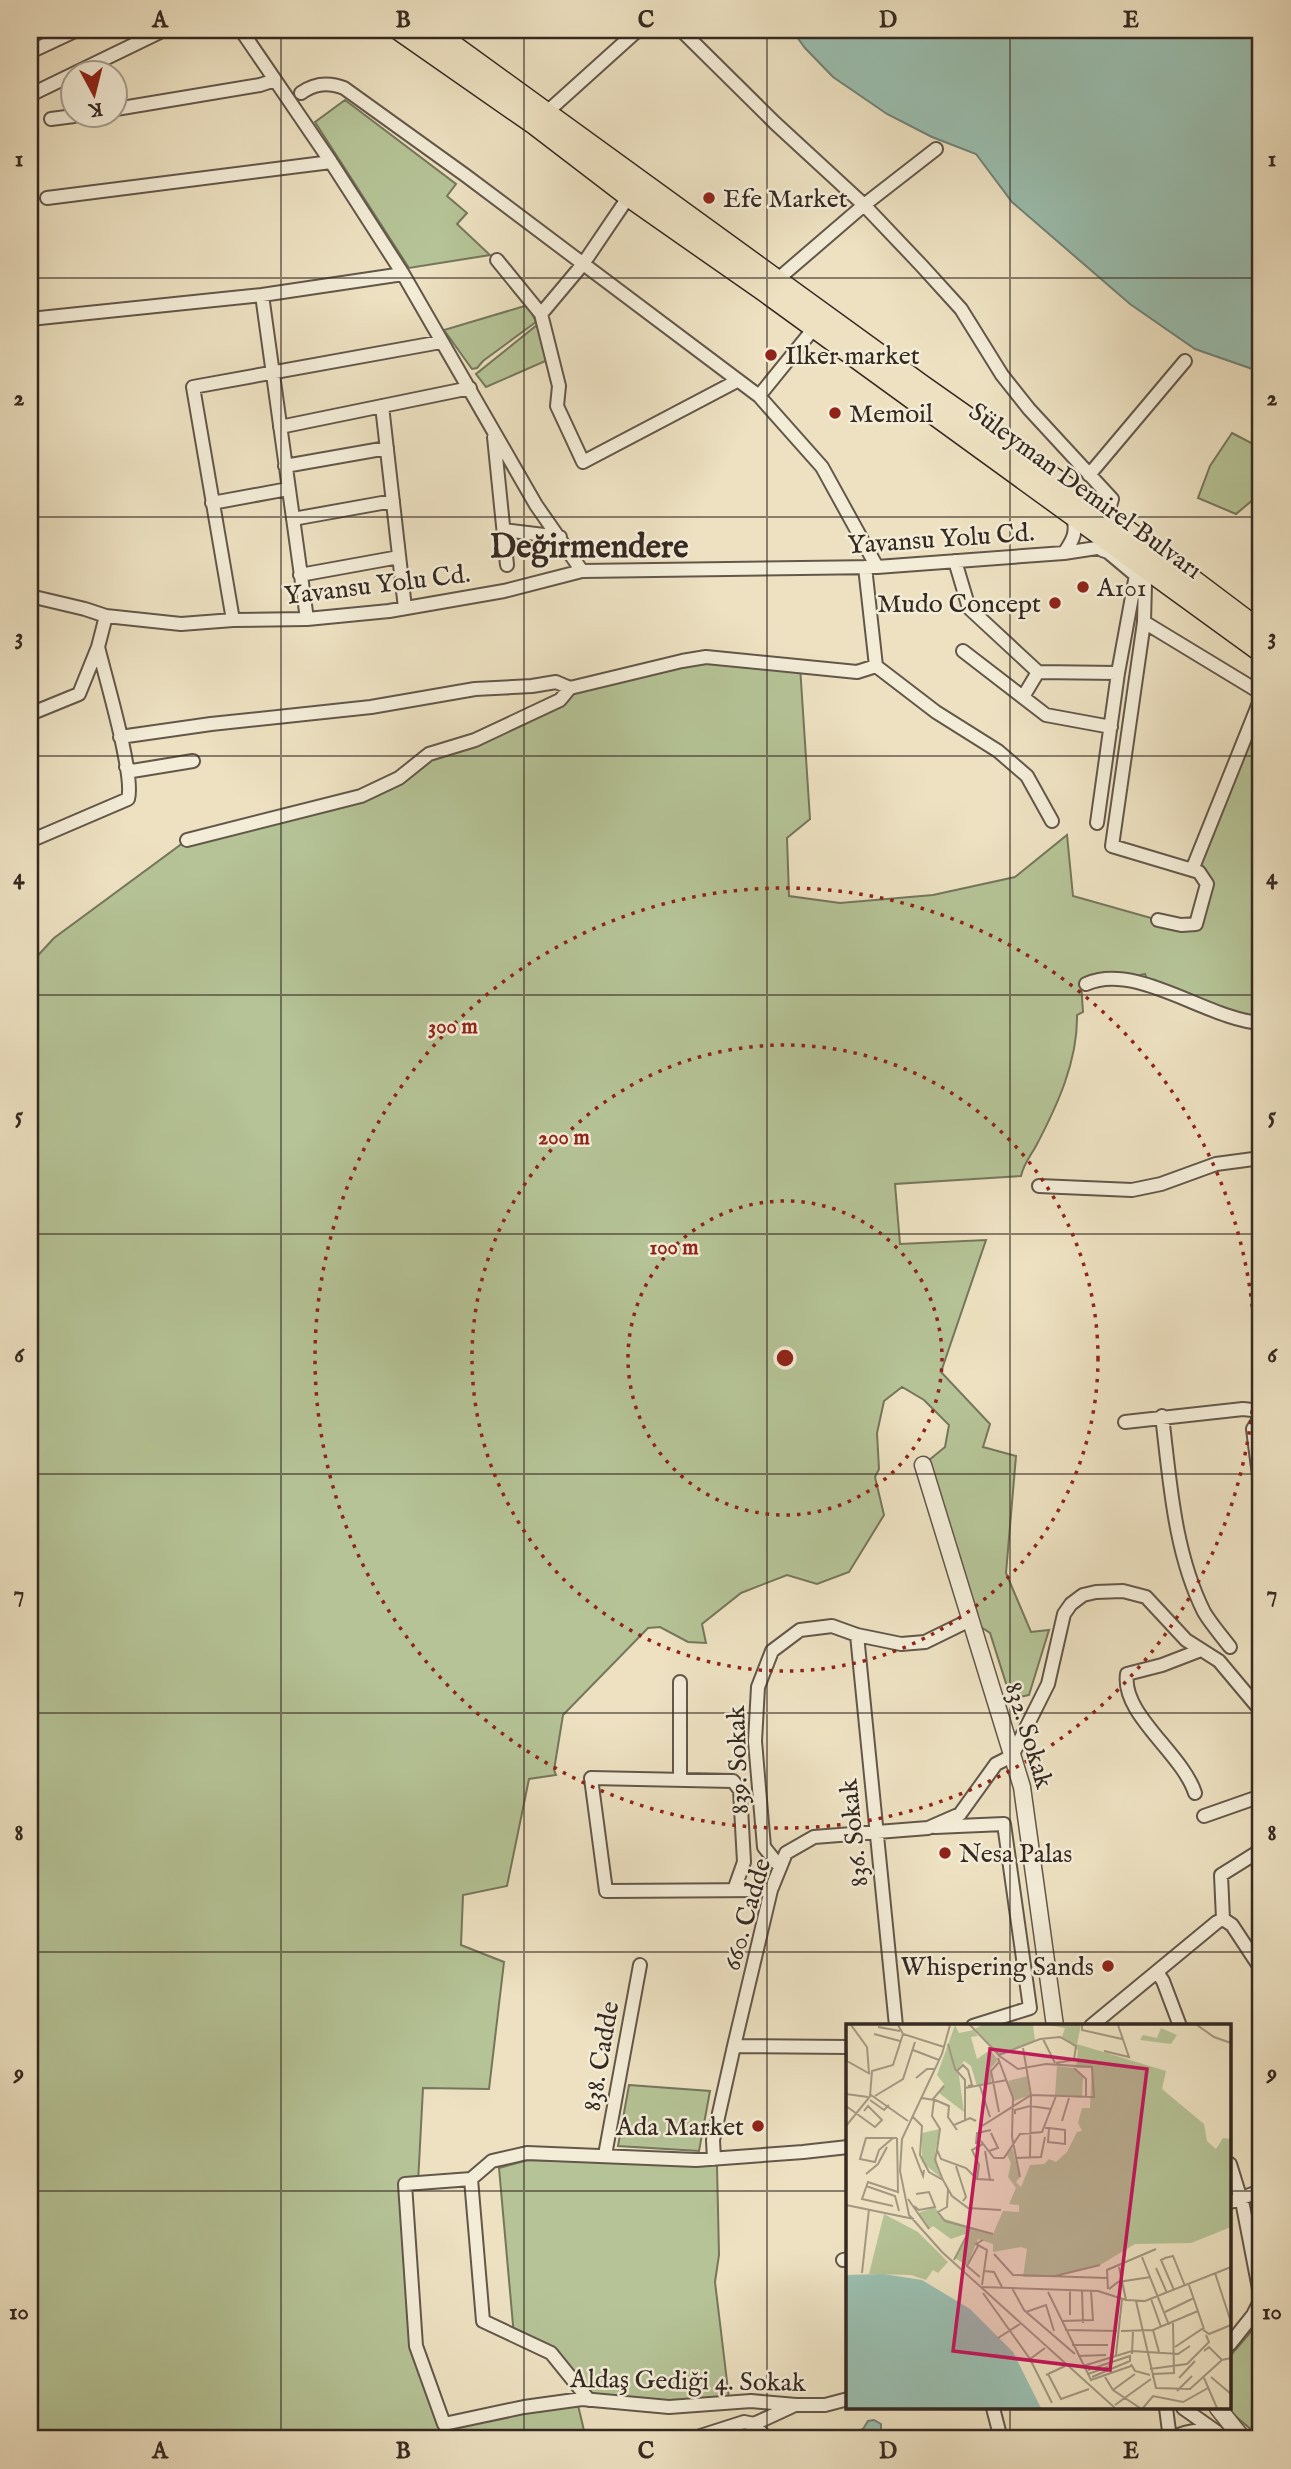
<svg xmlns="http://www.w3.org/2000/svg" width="1291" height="2469" viewBox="0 0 1291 2469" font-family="'IM FELL English',serif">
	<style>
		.green { fill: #b5c396; stroke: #75765c; stroke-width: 2 }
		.water { fill: #9abeaf; stroke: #728277; stroke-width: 2 }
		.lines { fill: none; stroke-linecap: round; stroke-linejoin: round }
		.minor-casing { stroke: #63574a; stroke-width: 16 }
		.tertiary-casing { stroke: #63574a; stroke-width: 19 }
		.trunk-casing { stroke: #352922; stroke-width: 24 }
		.minor { stroke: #f3ecd7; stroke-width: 12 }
		.tertiary { stroke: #f3ecd7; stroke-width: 16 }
		.trunk { stroke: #ede1c1; stroke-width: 21 }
		.grid { fill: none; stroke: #352922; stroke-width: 2; stroke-opacity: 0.55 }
		.ring { fill: none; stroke: #8f2418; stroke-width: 3.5; stroke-dasharray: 3.5 7 }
		.poi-dot { fill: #8f2418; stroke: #f3ecd7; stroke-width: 2.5 }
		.labels { text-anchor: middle; stroke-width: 5; stroke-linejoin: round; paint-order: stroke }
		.poi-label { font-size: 26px; fill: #352922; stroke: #f3ecd7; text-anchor: start }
		.street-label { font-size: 26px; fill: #352922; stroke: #f3ecd7 }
		.district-label { font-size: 33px; font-weight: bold; fill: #352922; stroke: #f3ecd7 }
		.inset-road { fill: none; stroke: #a39781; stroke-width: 2 }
		.view { fill: #c2185b; fill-opacity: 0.15; stroke: #c2185b; stroke-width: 3.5 }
		.inset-edge { fill: none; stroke: #352922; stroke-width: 3.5 }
		.centre { fill: #8f2418; stroke: #f3ecd7; stroke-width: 3.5 }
		.ring-label { font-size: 21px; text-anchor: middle; font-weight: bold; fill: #8f2418; stroke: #f3ecd7; stroke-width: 5; stroke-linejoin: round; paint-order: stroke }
		.neatline { fill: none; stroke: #352922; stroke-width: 2.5 }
		.grid-label { font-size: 23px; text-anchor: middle; font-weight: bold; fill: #352922 }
	</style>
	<rect width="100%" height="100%" fill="#ede1c1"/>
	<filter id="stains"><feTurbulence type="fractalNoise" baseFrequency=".00286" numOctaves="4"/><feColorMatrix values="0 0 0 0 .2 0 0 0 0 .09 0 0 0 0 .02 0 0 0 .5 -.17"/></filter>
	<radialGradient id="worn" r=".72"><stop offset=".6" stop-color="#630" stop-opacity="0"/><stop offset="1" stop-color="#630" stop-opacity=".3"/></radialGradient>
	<!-- green -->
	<path class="green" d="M345,100l111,84 -9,12 20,17 -10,11 33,31 -81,13 -94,-146z
		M528,305l8,17 -53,39 -6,7 -5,1 -28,-39z
		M537,325l13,34 -64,28 -10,-13z
		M1232,433l29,15v45l-25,21 -38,-16 12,-32z
		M682,661l118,5 10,153 -23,19 2,58 51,7 93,-8 82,-18 52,-42 6,61 85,24 38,4 11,-40 -15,-14 69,-172v325l-111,-37 -5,-12 -23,5 -41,4 2,29 -6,3c1,46 -20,91 -41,131 -6,11 -12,17 -15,30l-126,8 5,60 86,-4 -45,132 49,52 -7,23 33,9 -10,117 25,59 18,-2 -20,65 -18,4 -21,-66 -20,-13 -47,-155 22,-18 4,-22 -25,-25 -22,-13 -18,14 -7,32 2,36 -4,8 9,38 -35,57 -32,12 -30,-9 -46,18 -39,31 4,19 -18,-1 -28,-15 -12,1 -85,87 -9,55 2,5 -27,4 -22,107 -44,9 -2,50 43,17 -15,127 -66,-1 -5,95 -13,1 11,162 29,78 133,-19 8,34h-556v-1475l24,-26 133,-98 174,-44 68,-42 46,-14 95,-52z
		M629,2085l81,6 -11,60 -81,-5z
		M528,2160l189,5 2,90 -4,27 14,116 -24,7 -116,-5 -38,-47 -37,-17 -15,-168z
		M1261,2199v52l-12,-47z
		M1261,2320v118l-35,-30h4v-52z"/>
	<!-- water -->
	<path class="water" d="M792,30h469v342l-66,-23 -65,-45 -118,-102 -36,-48 -44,-17 -45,-23 -54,-37 -28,-29z
		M874,2420l7,4v5l-5,10h-28l3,-5 12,-5 5,-8z"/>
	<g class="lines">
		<!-- minor casing -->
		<g class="minor-casing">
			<path id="minor" d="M241,30l90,132 72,112 133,231 46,66
				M681,30l94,93 89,82 57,60 40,44 41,66 27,34 83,90 -5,17
				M30,52l47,-22
				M301,93c14,-10 27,-11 43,-5l121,87 294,221 63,71 55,100
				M30,95l134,-65
				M116,109l144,-24 15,-5
				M547,112l91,-82
				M51,119l23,-3
				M47,198l284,-36
				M497,260l44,54 18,72 -2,20 26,56 154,-81
				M778,279l86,-74 72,-56
				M262,295l45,324
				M541,314l42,-50 46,-68
				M30,319l232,-24 141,-21
				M759,396l56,-69
				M382,406l23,202
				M280,427l190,-39
				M494,437l13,128
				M285,466l102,-18
				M1089,475l96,-114
				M212,503l76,-14
				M293,519l100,-18
				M504,530l56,7
				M1102,550l6,2 37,31 -1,39 -32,224 87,26 8,12 -11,40 -15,1 -23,-5
				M1064,553c10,-14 13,-21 9,-38
				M955,561l14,47 69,64 80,1
				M865,567l11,99 60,46 62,39 29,25 25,45
				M300,575l99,-18
				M30,596l55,13 21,7 75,8 52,-4 74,-1 82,-8 115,-20 78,-20 295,-4 187,-14 52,-8
				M233,620l-40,-233 248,-45
				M1144,622l117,71
				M963,651l83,64 65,12
				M1023,697l15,-25
				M30,714l49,-20 19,-47 8,-31
				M120,737l91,-13 160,-17 104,-18 57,-3 24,-4 14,6 112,-27 24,-4 151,15 19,-6
				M126,767l6,4 61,-10
				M1097,823l21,-150 18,-98
				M187,840l174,-44 38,-18 30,-24 46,-14 85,-40 10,-12
				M30,841l98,-42c7,-23 -23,-123 -30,-152
				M1192,870l69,-172
				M1086,984c50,-23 122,36 175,39
				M1039,1186l93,4 29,-6 55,-20 45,-6
				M1162,1416c8,65 12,136 42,196 7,12 17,23 26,35
				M1261,1416l-8,13 8,62
				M1125,1422l118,-13 18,2
				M857,1635l39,391
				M680,1682v98
				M1195,1793c-13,-40 -74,-79 -68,-119l35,-9 39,-15
				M1204,1816l57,-20
				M935,1827l69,-3 26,184 -57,18
				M780,1867l-16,-20 -9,-106 3,-54 14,-36 28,-21 32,-4 25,9 44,9 24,-2 45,-22
				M734,1890l10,-28 -4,-72 -7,-9 -142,-3 15,113 165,-1
				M1223,1919l-2,-44 40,-25
				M1223,1919l9,6 29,44
				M1157,1972l6,9 17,45
				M1091,2026l126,-104 6,-3
				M734,2046l114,1
				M848,2147l-45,5 -107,8 -169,-7 -35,8 -21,18 -66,5 11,162 28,78 80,-17 58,-8 87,8 82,-6 45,4h29l23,-6
				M605,2155l35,-190
				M714,2159l-1,-19 21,-94 37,-156 15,-37 28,-16 114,-9 32,-14 36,-50 16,-8 36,-72 16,-70 7,-10 12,-9 13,-3 27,-1 23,6 40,43 33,21 42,50
				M1230,2164l13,42 18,93 -8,16 -23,29
				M471,2179l12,142 68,32 38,47
				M1230,2202l31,-11
				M843,2260l5,-1
				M993,2408l8,31
				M1166,2408l4,31
				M1183,2408l34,24
				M754,2424l13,15
				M691,2439l53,-17 10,2 41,-19
				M1169,2439c22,-11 39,-12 61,0"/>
		</g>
		<!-- tertiary casing -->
		<g class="tertiary-casing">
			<path id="tertiary" d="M923,1465l99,322 33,239
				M1218,2408l25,31"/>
		</g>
		<!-- trunk casing -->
		<g class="trunk-casing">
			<path id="trunk" d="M400,30l135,94 94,72 136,95 496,360
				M431,30l491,356 185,130 154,116"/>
		</g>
		<!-- minor -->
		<use href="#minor" class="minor"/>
		<!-- tertiary -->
		<use href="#tertiary" class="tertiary"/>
		<!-- trunk -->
		<use href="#trunk" class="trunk"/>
	</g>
	<!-- grid -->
	<path class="grid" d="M281,30v2409M524,30v2409M767,30v2409M1010,30v1996M30,278h1231M30,517h1231M30,756h1231M30,995h1231M30,1234h1231M30,1474h1231M30,1713h1231M30,1952h1231M30,2191h818M1230,2191h31M1010,2408v31"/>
	<!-- distance rings -->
	<g class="ring">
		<circle cx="785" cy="1358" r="157"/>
		<circle cx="785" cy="1358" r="313"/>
		<circle cx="785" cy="1358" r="470"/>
	</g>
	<!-- markers -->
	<g class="poi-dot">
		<circle cx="709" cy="198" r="7"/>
		<circle cx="771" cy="355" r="7"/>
		<circle cx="835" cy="413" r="7"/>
		<circle cx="1083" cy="587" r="7"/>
		<circle cx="1055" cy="603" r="7"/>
		<circle cx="945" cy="1853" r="7"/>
		<circle cx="1108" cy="1966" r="7"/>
		<circle cx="758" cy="2126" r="7"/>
	</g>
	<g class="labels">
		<!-- poi labels -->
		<g class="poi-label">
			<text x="723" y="207">Efe Market</text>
			<text x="785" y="364">Ilker market</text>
			<text x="849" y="422">Memoil</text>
			<text x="1097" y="596">A101</text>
			<text x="1041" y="612" text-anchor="end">Mudo Concept</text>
			<text x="959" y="1862">Nesa Palas</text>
			<text x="1094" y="1975" text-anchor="end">Whispering Sands</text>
			<text x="744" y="2135" text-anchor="end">Ada Market</text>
		</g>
		<!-- street labels -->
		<g class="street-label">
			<text transform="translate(1086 490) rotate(36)" y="9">Süleyman Demirel Bulvarı</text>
			<text transform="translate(941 538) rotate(-4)" y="9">Yavansu Yolu Cd.</text>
			<text transform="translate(377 584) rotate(-7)" y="9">Yavansu Yolu Cd.</text>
			<text transform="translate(1030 1735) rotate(73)" y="9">832. Sokak</text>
			<text transform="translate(737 1760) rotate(-92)" y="9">839. Sokak</text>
			<text transform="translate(853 1833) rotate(-96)" y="9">836. Sokak</text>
			<text transform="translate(746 1914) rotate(-74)" y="9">660. Cadde</text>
			<text transform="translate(600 2056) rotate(-80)" y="9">838. Cadde</text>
			<text transform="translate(688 2380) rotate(1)" y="9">Aldaş Gediği 4. Sokak</text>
		</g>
		<!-- district labels -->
		<g class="district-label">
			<text x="589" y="557">Değirmendere</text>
		</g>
	</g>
	<!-- overview -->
	<g transform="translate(846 2024)">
		<rect width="385" height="385" fill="#ede1c1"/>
		<path d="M109,1l4,8 15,-3 4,6 -7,1 6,22 13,-9 8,10 -7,8v14l-14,4 -6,-20 -7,-5 -6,8 6,43 -25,-19 5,-9 -7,-9zM136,1h51l2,15 -35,15 -25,-26zM203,1h32l-4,19 89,27 -4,18 42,35 3,17 9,8 7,-11 8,1v88l-40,16 -56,1 -35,21 -49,12h-28l4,-28 -6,-2 -28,5v-8l-15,-5 -11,27 -12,-8 13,-25 -17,6 -18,-13 -4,3 -11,-16 17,-6 7,11 51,16 10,-23 16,1v-7l-10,-1 7,-16 -8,-11 3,-14 -4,-8 5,-8 8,30 -4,5 5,5 9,-22 14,-1 5,-5 7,3 11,-10 10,-20 5,-1 -4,-8 4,-15h8l2,-40h-16l2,-18 -16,-13 3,-9zM315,4l16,7 -6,9 -31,-4 3,-5 14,3zM211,42l17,2 9,9 -1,21 -27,-3zM181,52l3,19 -16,6 -6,-20zM94,105l-5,24 6,25 -19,-16v-29zM38,190l34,18 30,30 -10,11 -5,-3 -7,10 -15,-5 -42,-1z" fill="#b5c396"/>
		<path d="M37,250l39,6 48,29 43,43 28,56h-195v-133z" fill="#9abeaf"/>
		<path class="inset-road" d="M5,1l16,22 2,26M52,1l5,9 41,13M104,1l-8,29 -40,85 -2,32 9,44 33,37 173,156M124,1l29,30 41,-16 20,-2 16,9 -2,14 -18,3M236,1v5l40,9M351,1l17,12 17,6M32,3l22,4M28,10l26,7M0,13l1,24 23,13M197,15l12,24M102,20l7,25 10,11v40M177,24l8,47 -1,63M67,26l26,10M258,27l25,6 -11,-32M152,34l15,40 -1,39 8,40M228,44l12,11v18M111,47l6,-6 5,5 4,15 -4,1M70,54l11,-9h8M98,62l-11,13 16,7 -1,11 9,13M134,62l10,31M119,64l42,-8M0,70l22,3M24,72l2,-25 21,-6 10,-31M29,72l28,-17 12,-37M76,74l12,2 -2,16 8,13 -3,21 4,9 25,9 11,11 17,1M24,76l14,10 5,-5M0,82l29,21 7,-7 -14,-14 -4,5M153,88l-8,-41 9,-10M169,90v-4l15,-4 21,3M67,93l9,9 -2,29 9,17 14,8 9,16 16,12 33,2M216,97l7,-23M108,101l16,-7 6,3M0,102l25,-31 37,26M136,102l49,-31 63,2 -2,-30 -46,-3 -28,5 -20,-14M199,104h4l16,2v14l-17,-2 1,-14M47,114l-14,12 -4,12 -15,-3 6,-21h31M135,117l13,17h10l16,-24 22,-2 14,-36M130,120l1,-11 14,-3M66,123l11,29 1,-6M91,126l-2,10 8,20M139,127l5,29M143,127l9,-3 -7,-15M170,134l25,-1 4,-20M110,142l10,31 -3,4M20,150l12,-10 9,-17M131,155l2,-14 -7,-15 11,-6M20,162l29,10 4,15M102,165l-1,18 -9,5 7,9 48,13M62,175l21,30M0,181l68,14M47,182l-31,-7 6,-17 30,10 -1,-54M68,182l5,4 16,-3 -6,-15 -13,2M132,222l-11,20 13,11M148,230l19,21 94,3M296,233l27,68M108,236l14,-27M273,243l7,33M310,244l11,25M138,247l10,1 8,15M16,249l7,-64M369,249l16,49M205,253l49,-12M136,261l5,-35 -11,-6 7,-4M343,261l15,44M136,263l116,4 28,9 19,1 86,-34M166,264l12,22 51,44M262,265l-1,-19 49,-21M263,265l9,-7 33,-5M236,266l1,33M328,266l-13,-30 4,-2 8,-2 12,30M202,268l43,88 40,-14M137,269l47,66M305,275l10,28M290,277l20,87 34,1 32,-29 9,-2M180,288l20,-7 8,26M319,288l29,-14M224,291v-25M216,297l31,-1 -2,-29M219,306l52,1M307,306l6,22M275,307l32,-1 45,-19M152,314l22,-14M226,321h36M329,323l27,-18 7,5 22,-9M199,324l-15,11 22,44M358,327l5,-4 13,13M286,330l1,-23M270,331l6,-56M232,332l28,-1M285,340l4,7 15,4M237,342l49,-15 46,3 12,-8M304,345l37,-5 22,-22 -3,-7M242,346l42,-14v5l-38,16M202,350l13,25 28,-10M242,350l20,-7M200,351l19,-9M259,353l8,13 27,18M365,353l20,17M307,354v-4l21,-1 -1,-50M333,354l16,-17M358,354l13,30M267,366l22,-16M331,367l15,-15M269,381l36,-26M297,384l10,-12 30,6 25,-14"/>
		<path class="view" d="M144,25l157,20 -37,301 -157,-19z"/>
		<rect width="385" height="385" class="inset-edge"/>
	</g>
	<circle cx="785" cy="1358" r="10" class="centre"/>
	<g class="ring-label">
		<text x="453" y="1033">300 m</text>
		<text x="564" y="1144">200 m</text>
		<text x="674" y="1254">100 m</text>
	</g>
	<!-- margin -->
	<rect width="1291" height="2469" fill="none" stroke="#ede1c1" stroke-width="77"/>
	<!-- north arrow -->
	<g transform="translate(94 94) rotate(173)"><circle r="33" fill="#f3ecd7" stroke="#a79e8f" stroke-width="2"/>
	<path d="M0-5L12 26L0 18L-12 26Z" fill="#8f2418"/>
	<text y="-10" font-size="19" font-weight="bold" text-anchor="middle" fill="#352922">K</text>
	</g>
	<rect x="38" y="38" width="1214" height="2392" class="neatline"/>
	<g class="grid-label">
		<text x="160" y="27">A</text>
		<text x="403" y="27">B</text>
		<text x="646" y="27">C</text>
		<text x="888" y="27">D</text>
		<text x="1131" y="27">E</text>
		<text x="19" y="166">1</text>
		<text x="1272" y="166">1</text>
		<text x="19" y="405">2</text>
		<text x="1272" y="405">2</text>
		<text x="19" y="644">3</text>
		<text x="1272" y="644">3</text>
		<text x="19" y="884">4</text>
		<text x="1272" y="884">4</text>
		<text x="19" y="1123">5</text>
		<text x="1272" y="1123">5</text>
		<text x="19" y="1362">6</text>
		<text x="1272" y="1362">6</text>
		<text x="19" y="1601">7</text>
		<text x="1272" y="1601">7</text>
		<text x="19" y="1840">8</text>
		<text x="1272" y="1840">8</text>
		<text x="19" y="2080">9</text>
		<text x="1272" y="2080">9</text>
		<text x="19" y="2319">10</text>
		<text x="1272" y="2319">10</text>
		<text x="160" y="2458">A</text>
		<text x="403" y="2458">B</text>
		<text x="646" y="2458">C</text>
		<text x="888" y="2458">D</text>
		<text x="1131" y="2458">E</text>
	</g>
	<rect width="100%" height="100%" filter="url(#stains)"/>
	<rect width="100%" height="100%" fill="url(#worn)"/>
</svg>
